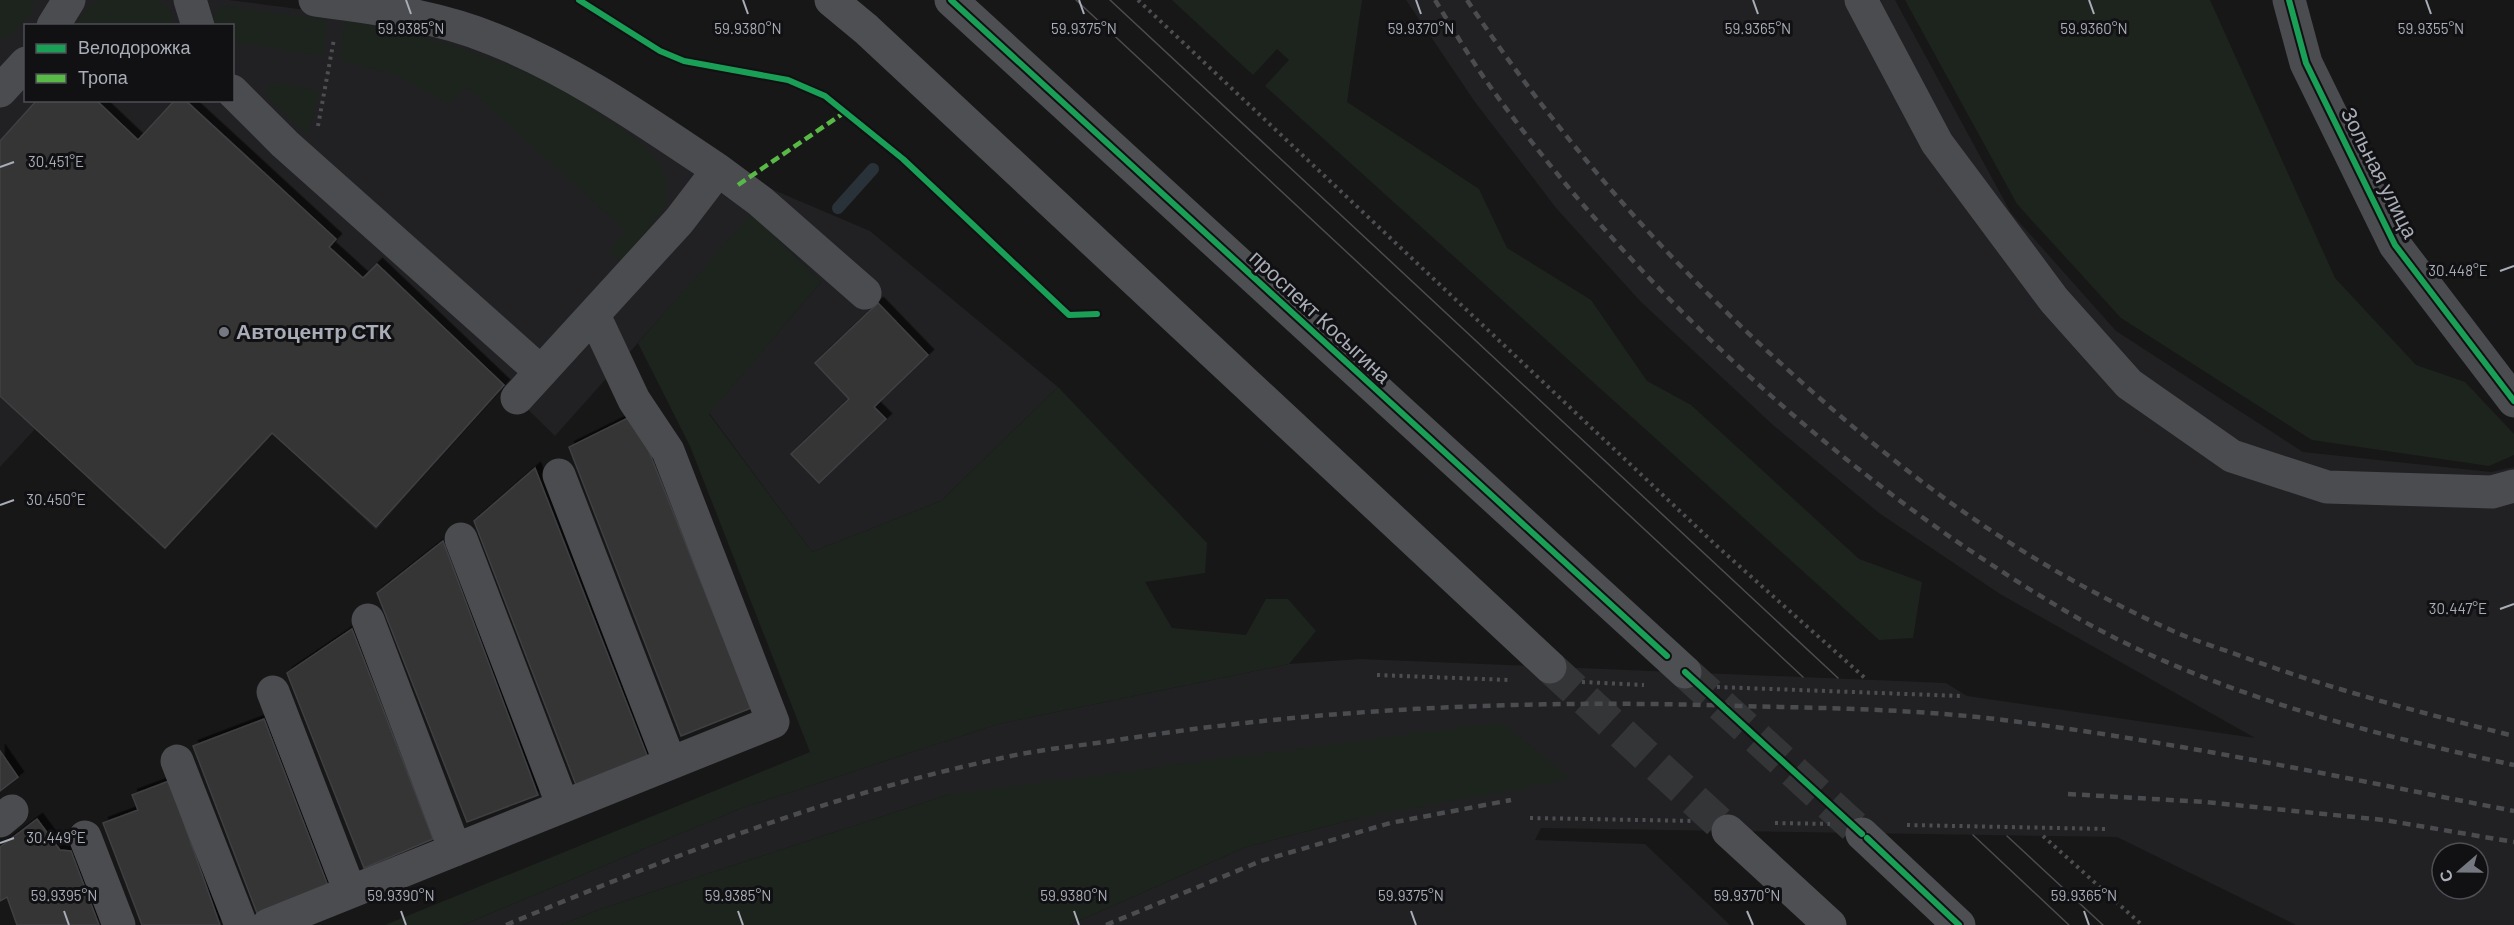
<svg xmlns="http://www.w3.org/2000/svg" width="2514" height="925" viewBox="0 0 2514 925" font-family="Barlow,sans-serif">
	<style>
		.built { fill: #212123; fill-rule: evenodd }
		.green { fill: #1d241e }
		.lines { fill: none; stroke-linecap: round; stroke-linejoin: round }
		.stream { stroke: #2a3239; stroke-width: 12 }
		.building { fill: #353536; stroke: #3f4043; stroke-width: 1.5; filter: url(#shadow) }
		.major-tunnel { stroke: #343537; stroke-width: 33; stroke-dasharray: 33 16; stroke-linecap: butt }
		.path { stroke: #4d4e52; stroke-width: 4; stroke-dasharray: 3 4.5; stroke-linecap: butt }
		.minor { stroke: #4b4c50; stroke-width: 33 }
		.major { stroke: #4d4f52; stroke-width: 33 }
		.tram { stroke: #4b4c4f; stroke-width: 1.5 }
		.rail { stroke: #4b4c4f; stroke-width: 4.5; stroke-dasharray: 8 6; stroke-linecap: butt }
		.quiet { stroke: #58b947; stroke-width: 4.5; stroke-dasharray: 9 4.5; stroke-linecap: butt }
		.cycleway-casing { stroke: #111113; stroke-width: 10 }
		.cycleway { stroke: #1a9f57; stroke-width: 6 }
		.ticks { fill: none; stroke: #a8adb8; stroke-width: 2 }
		.poi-dot { fill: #757880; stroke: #111113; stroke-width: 2 }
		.labels { text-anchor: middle; stroke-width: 6; stroke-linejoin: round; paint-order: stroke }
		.street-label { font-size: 21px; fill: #a8adb8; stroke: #111113 }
		.poi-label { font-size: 21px; font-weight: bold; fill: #a8adb8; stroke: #111113; text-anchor: start }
		.ticks-label { font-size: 15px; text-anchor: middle; fill: #a8adb8; stroke: #111113; stroke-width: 6; stroke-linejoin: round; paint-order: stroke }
	</style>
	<defs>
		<filter id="shadow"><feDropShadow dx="5.5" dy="-5.5" stdDeviation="0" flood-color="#0009"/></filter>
	</defs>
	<rect width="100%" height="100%" fill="#171717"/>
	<!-- built -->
	<path class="built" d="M0,0h229l186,24 150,59 187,132 -197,221 -51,-50 -128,144 -103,-96 -108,116 -130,-121 -35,38zM26,26h206v74h-206z
		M1406,0h489l116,213 105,118 187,121 188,20 23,-5v458h-218l-179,-88 -576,-9 -6,12 110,4 85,81h-661l177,-78 112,-29 -411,-23 -349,115 -37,15h-98l276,-116 259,-85 291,-60 71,-5 586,24 21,13 288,42 -255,-144 -121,-81 -105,-87 -134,-125 -84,-93 -81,-106zM2442,853h36v36h-36z
		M769,188l101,43 188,156 -117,114 -129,51 -103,-139 112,-131 -69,-69z"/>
	<!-- green -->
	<path class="green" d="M0,0h34l-1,11 -27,28 -6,-2z
		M102,0h54l13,8 7,17h-102l16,-19z
		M1172,0h190l-15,102 132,87 28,59 84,52 56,81 44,24 168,154 63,23 -9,56 -34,2 -614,-554 24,-26 -12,-11 -24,26z
		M1905,0h305l125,278 81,87 49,17 49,52v21l-25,11 -177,-26 -191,-122 -104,-114z
		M222,6l106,14 -6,36 -89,-15 -1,-15 -20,-1 3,-12z
		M345,20c74,14 145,34 213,67 17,9 34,22 50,33 29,19 67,42 57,84 -2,10 -36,47 -45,57l-11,-9 16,-22 -158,-143 -18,17 -54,-30 -55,-14z
		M277,82l42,9 -11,44 -41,-38 -1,-7 4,-6z
		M752,213l69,69 -112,132 103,138 129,-51 117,-114 149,156 -2,30 -60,9 27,46 74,7 20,-36h22l28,32 -27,33 -291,60 -259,85 -276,116h-78l425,-173 -120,-306 -52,-103z
		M1501,722l70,57 -213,39 -112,29 -177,78h-508l37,-15 349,-115z"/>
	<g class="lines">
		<!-- stream -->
		<path class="stream" d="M838,208l35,-39"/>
	</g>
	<!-- building -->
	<path class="building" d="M37,100h59l42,40 37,-40h10l151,139 -7,8 34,31 14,-14 127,121 -128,142 -104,-94 -107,115 -165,-152v-255z
		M878,303l50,52 -54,52 12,12 -67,64 -28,-29 58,-55 -34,-36z
		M628,418l20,31 103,259 -70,28 -112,-289z
		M535,468l113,290 -72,27 -102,-264z
		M443,541l95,254 -71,27 -90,-229z
		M352,629l81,210 -69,29 -77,-195z
		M264,719l64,167 -71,27 -64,-167z
		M0,751l18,26 -18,14z
		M169,781l51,144h-78l-39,-102 35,-13 -6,-15z
		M37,819l23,31 11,1 28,74h-82l-10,-28 -7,4v-54z"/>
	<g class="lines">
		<!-- major-tunnel -->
		<path class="major-tunnel" d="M1550,667l178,164
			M1685,672l177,162"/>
		<!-- path -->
		<path class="path" d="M1138,0l581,548 147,131
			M318,126l16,-87
			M1377,675l132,5
			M1582,682l62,3
			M1717,687l244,9
			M1530,818l165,3
			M1775,823l55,1
			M1907,825l200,4
			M2043,836l99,89"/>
		<!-- minor -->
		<path class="minor" d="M190,0l8,26
			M315,0c60,8 122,16 178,39 81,32 153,83 225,131l-39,51 -162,177
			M1861,0l76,143 117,157 75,84 103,72 95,31 165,5 22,-6
			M2289,0l17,63 89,182 119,156
			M53,26l16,-26
			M0,91l26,-28
			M232,91l53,53 256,228
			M718,170l42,31 105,92
			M559,475l111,288
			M461,539l102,267
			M368,620l87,230
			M273,692l77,200
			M177,761l64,164
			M0,821l12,-10
			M85,837l34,88
			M268,925l505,-203 -105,-271 -34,-51 -40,-85"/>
		<!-- major -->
		<path class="major" d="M831,0l35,29 684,638
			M951,0l734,672
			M1728,831l102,94
			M1862,834l97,91"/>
		<!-- tram -->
		<path class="tram" d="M1076,0l727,677
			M1110,0l728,678
			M1973,835l96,90
			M2007,836l96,89"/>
		<!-- rail -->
		<path class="rail" d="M1435,0c19,31 38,63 59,92 126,173 284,325 459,447 55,37 111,74 170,103 123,60 258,94 391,123
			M1467,0c91,137 198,259 320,369 120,109 237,195 386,262 22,10 46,17 68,25 89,33 181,57 273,80
			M2068,794l137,8 179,18 130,22
			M506,925c159,-66 319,-129 487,-165 36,-9 74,-13 112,-18 209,-34 423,-43 635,-36 82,2 166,3 247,12 177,21 352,59 527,93
			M1106,925l155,-64 129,-38 121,-23"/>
		<!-- quiet -->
		<path class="quiet" d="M738,185l107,-73"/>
		<!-- cycleway casing -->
		<g class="cycleway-casing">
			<path id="cycleway" d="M579,0l81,51 24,10 104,19 37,16 78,63 166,156 28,-1
				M951,0l716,656
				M2289,0l17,63 89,182 119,156
				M1685,672l177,162
				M1867,838l92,87"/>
		</g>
		<!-- cycleway -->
		<use href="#cycleway" class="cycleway"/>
	</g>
	<!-- ticks -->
	<path class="ticks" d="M406,0l5,14M743,0l5,14M1079,0l5,14M1416,0l5,14M1753,0l5,14M2089,0l5,14M2426,0l5,14M0,167l14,-5M2500,271l14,-5M0,505l14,-5M2500,609l14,-5M0,843l14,-5M64,911l5,14M401,911l5,14M738,911l5,14M1074,911l5,14M1411,911l5,14M1747,911l6,14M2084,911l5,14"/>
	<!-- markers -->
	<circle class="poi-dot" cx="224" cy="332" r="6"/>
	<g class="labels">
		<!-- street labels -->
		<g class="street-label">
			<text transform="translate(2379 173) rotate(63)" y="7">Зольная улица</text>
			<text transform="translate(1320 317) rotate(43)" y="7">проспект Косыгина</text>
		</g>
		<!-- poi labels -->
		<g class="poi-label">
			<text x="236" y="339">Автоцентр СТК</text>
		</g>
	</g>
	<g class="ticks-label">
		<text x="1421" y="34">59.9370°N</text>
		<text x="1758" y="34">59.9365°N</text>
		<text x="2094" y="34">59.9360°N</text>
		<text x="2431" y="34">59.9355°N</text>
		<text x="411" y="34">59.9385°N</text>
		<text x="748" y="34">59.9380°N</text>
		<text x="1084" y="34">59.9375°N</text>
		<text x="56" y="167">30.451°E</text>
		<text x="2458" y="276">30.448°E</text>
		<text x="56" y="505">30.450°E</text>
		<text x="2458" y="614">30.447°E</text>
		<text x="56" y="843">30.449°E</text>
		<text x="64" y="901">59.9395°N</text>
		<text x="401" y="901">59.9390°N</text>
		<text x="738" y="901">59.9385°N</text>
		<text x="1074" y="901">59.9380°N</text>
		<text x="1411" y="901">59.9375°N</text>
		<text x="1747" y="901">59.9370°N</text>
		<text x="2084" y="901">59.9365°N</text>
	</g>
	<!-- legend -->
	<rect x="24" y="24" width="210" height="78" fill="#111113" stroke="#4d4f55" stroke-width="1.5"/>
	<rect x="36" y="44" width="30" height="9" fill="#1a9f57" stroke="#4d4f55" stroke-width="1.5"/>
	<text x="78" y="54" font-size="18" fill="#a8adb8">Велодорожка</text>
	<rect x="36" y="74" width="30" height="9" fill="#58b947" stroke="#4d4f55" stroke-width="1.5"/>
	<text x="78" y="84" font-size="18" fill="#a8adb8">Тропа</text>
	<!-- north arrow -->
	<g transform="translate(2460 871) rotate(250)"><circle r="28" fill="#111113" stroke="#4d4f55" stroke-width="1.5"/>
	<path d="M0-4.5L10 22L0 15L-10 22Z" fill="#757880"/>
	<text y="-9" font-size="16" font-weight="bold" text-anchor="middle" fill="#a8adb8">С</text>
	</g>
</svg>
